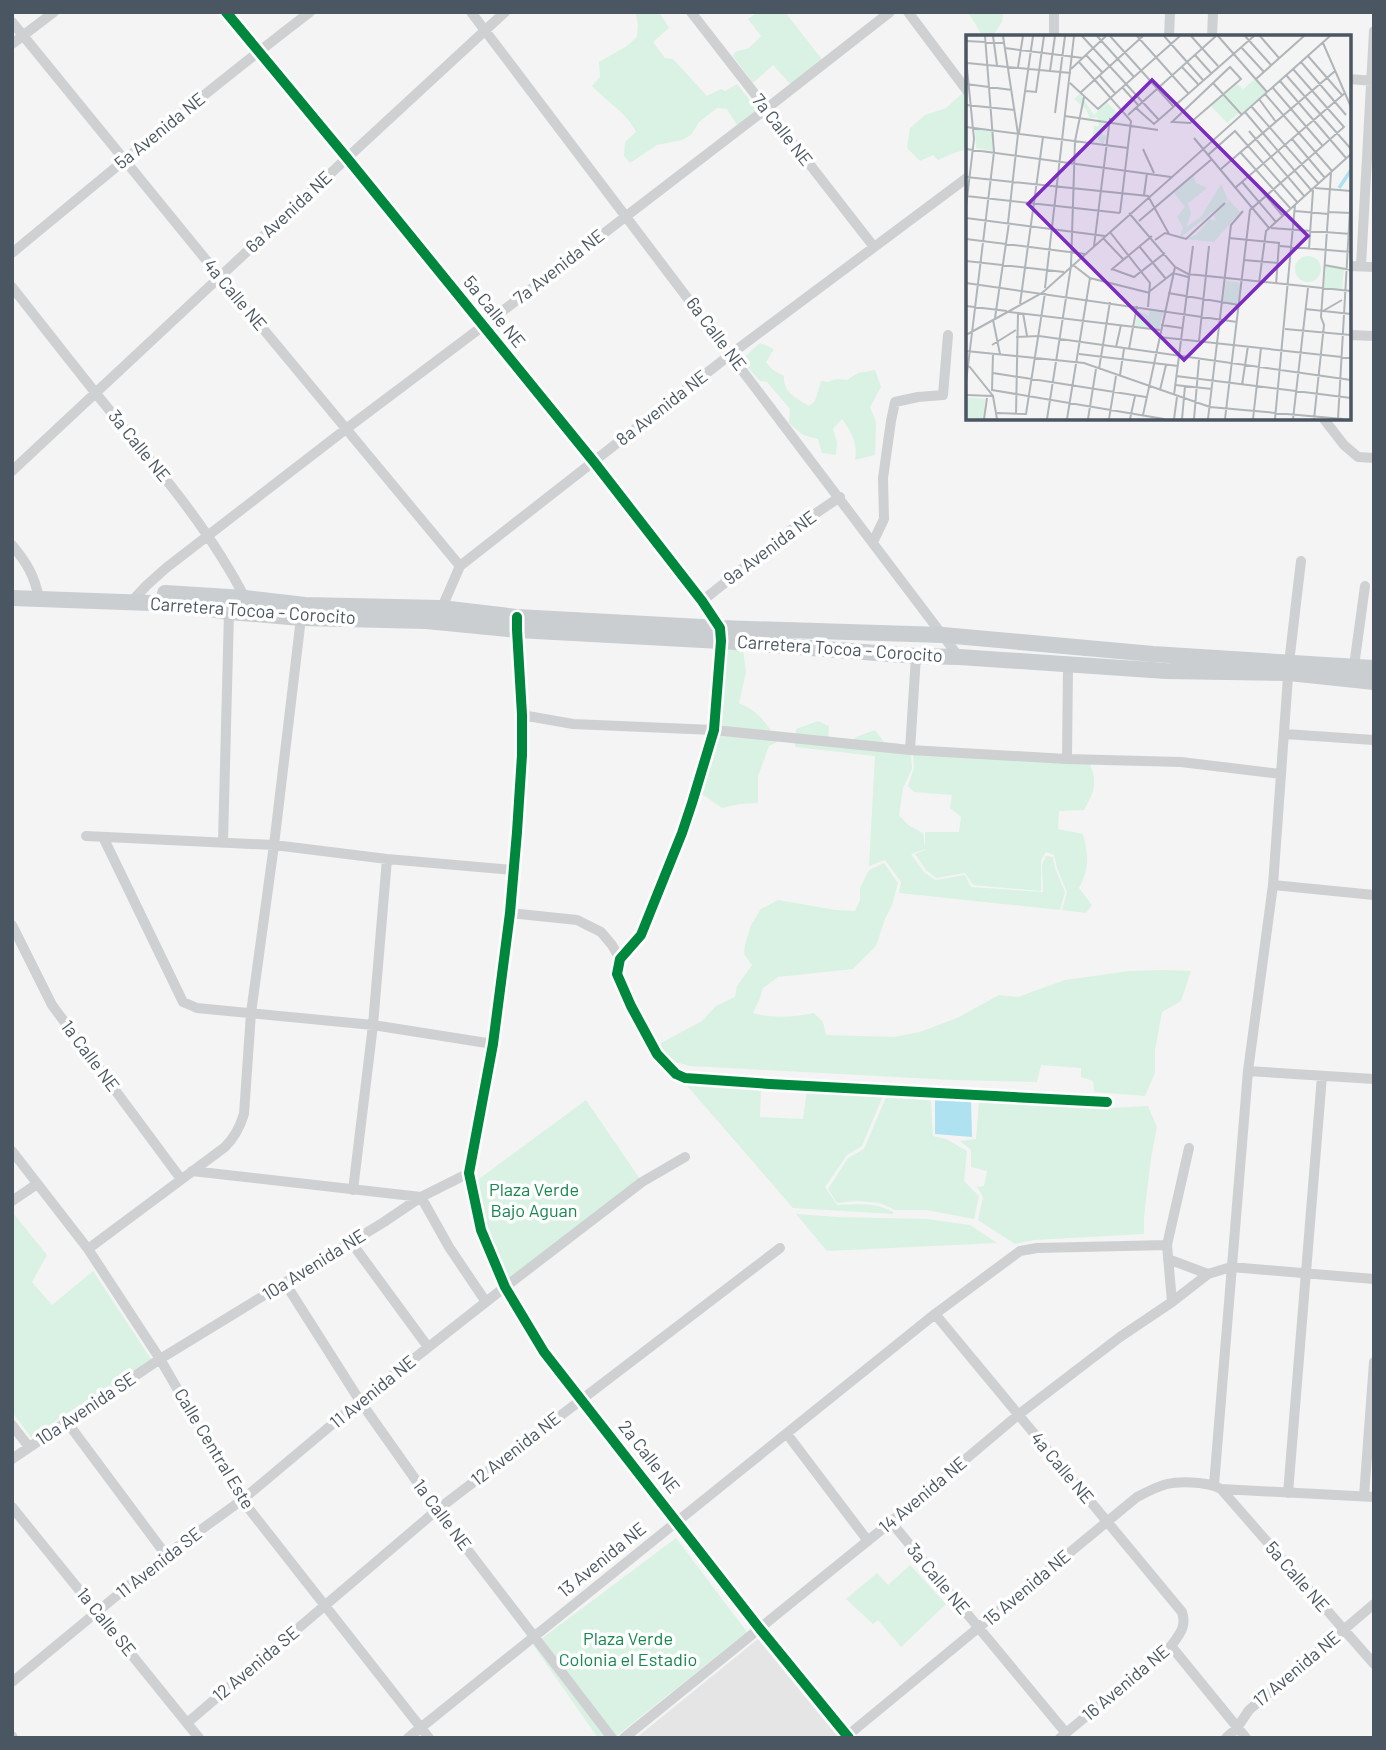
<svg xmlns="http://www.w3.org/2000/svg" width="1386" height="1750" viewBox="0 0 1386 1750" font-family="Barlow,sans-serif">
	<style>
		.education { fill: #e6e5e6 }
		.green { fill: #d9f2e3 }
		.water { fill: #aee2f0 }
		.lines { fill: none; stroke-linecap: round; stroke-linejoin: round }
		.street { stroke: #ced0d2; stroke-width: 10 }
		.primary { stroke: #caced1; stroke-width: 16 }
		.cycleway-casing { stroke: #fff; stroke-width: 15 }
		.cycleway { stroke: #00873e; stroke-width: 10 }
		.labels { text-anchor: middle; stroke-width: 7; stroke-linejoin: round; paint-order: stroke }
		.street-label { font-size: 18px; fill: #4a5661; stroke: #fff }
		.park-label { font-size: 18px; fill: #17864f; stroke: #fff }
		.inset-river { fill: none; stroke: #aee2f0; stroke-width: 3.5 }
		.inset-road { fill: none; stroke: #b0b5b9; stroke-width: 2 }
		.view { fill: #7b2cbf; fill-opacity: 0.15; stroke: #7b2cbf; stroke-width: 3.5 }
		.inset-edge { fill: none; stroke: #4a5661; stroke-width: 3.5 }
	</style>
	<rect width="100%" height="100%" fill="#f4f4f4"/>
	<!-- education -->
	<path class="education" d="M758,1639l81,99h-203z"/>
	<!-- green -->
	<path class="green" d="M635,12h24l10,16 -16,14 12,16 8,1 34,37 14,-7 4,2 12,-7 20,25 -20,16 -10,-16 -10,-1 -18,14 -8,13 -9,5 -25,5 -27,18 -6,-7 1,-14 11,-10c-9,-19 -29,-30 -44,-46l8,-9 -1,-15 28,-16 10,-9 1,-14z
		M758,12h27l39,50 -32,24 -19,-21 -20,18 -20,-27 2,-4 14,-4 12,-12 -13,-17z
		M968,12h35l-1,10 -10,15h-9z
		M965,91l3,4v43l-4,5 3,6 -13,4 -16,7 -5,-5 -13,6 -13,-13 3,-20 15,-13 21,-7z
		M760,343l14,6 -8,13 7,8 11,6c-1,17 12,22 25,30l6,-5 6,-20 7,1 8,-3 11,1 11,-7 17,-3 6,17 -11,20 6,15 -1,33 -20,5c3,-17 -3,-27 -13,-41l-9,10 4,13 -1,13 -14,-2 -4,-14 -15,-4 -14,-12 1,-14 -23,-27 -7,-1 -19,-21z
		M726,645l17,4 3,23 -7,31c19,8 29,21 38,39l-8,4 -11,30v27l-18,1 -18,4 -23,-16 17,-63z
		M818,721l11,5 -1,15 24,3 4,-7 19,-7 9,12 13,1 14,11 1,15 -9,19 -4,27 9,10 15,8 2,14v-15h34l2,-15 -11,-9 2,-13 -38,-3 -6,-6 6,-18 -1,-15 177,11c8,20 4,28 -6,46l-25,1 -1,18 25,5c5,21 7,34 -4,54l13,17 -6,8 -24,-3 5,-18 -10,-24 -3,-13 -8,-3 -5,8v31l-68,-6 -8,-12 -29,5 -10,-8 -11,-16 10,-4 1,-1 -15,5 13,18 11,8 30,-5 6,12 72,5 -1,-27 4,-9 7,1 2,11 10,24 -5,18 -161,-17 2,-11 -16,-22 -16,6 6,-110 -80,-9 1,-18z
		M884,863l14,20 -6,22 -7,14 -9,27 -23,23 -75,8 -15,11 -3,10 -7,15c21,6 41,4 61,0l9,9 3,13 68,2 26,-5 37,-14 42,-23 19,2 47,-17 65,-9 34,-1 27,1 -10,30 -19,11 -7,38v23l-10,23 -51,-4 -1,-11 -12,-4v-9l-40,-3 -4,17 -85,-2 -262,-14 -19,-5 -10,-14v-4l41,-22 14,-15 19,-9 2,-11 15,-21 -8,-11 1,-9 6,-20 10,-16 17,-9 58,10 19,1 5,-11v-12l9,-18z
		M682,1080l79,7 -1,30 43,2 4,-30 77,4 -22,53 -15,9 -22,32 12,18c20,-1 38,-3 56,7v2l-100,-6z
		M887,1095l39,1 5,6 2,34 13,3 21,12 -3,30 15,15 -5,23 -48,-9h-31l-15,-7 -23,-2 -20,2 -9,-14 20,-31 16,-9z
		M586,1100l54,79 -131,105 -20,-50 -9,-31 -1,-24z
		M979,1101l130,7 39,-2 9,21 -6,31 -7,59v17l-110,6 -19,4 -37,-24 5,-23 -6,-10 7,-1 3,-15 -16,-4v-17l-11,-9 16,-2z
		M13,1213l34,42 -15,27 20,23 41,-34 58,88 -120,78 -19,-25z
		M796,1214l42,3 89,2 43,6 27,18 -170,8z
		M676,1538l71,94 -133,106h-16l-65,-93z
		M910,1565l36,39 -45,43 -23,-27 -5,4 -27,-25 31,-26 11,12z"/>
	<!-- water -->
	<path class="water" d="M935,1098l36,1 1,38 -37,-3z"/>
	<g class="lines">
		<!-- street -->
		<path class="street" d="M226,12l121,146 247,304 108,139 18,27 1,13 -7,89 -22,73 -10,30 -41,102 -21,24 -3,15 14,32 26,48 19,20 9,4 85,6 337,18
			M471,12l488,645
			M691,12l183,235
			M908,12l60,80
			M12,22l208,255 240,289
			M1054,37v-25
			M1169,37l1,-25
			M1212,37l1,-25
			M12,44l42,-32
			M1349,79l25,2
			M12,253c98,-81 196,-163 298,-241
			M1349,266l25,1
			M1361,266l13,-235
			M12,287c34,43 68,87 103,130 48,58 97,116 131,183
			M1349,335l25,1
			M1323,418l21,27 14,12 16,1
			M12,471l335,-313 158,-146
			M873,542l11,-23 -1,-41 8,-57 4,-19 23,-5 25,-2 5,-60
			M12,545c15,18 22,30 27,53
			M702,601l89,-71 49,-33
			M131,602l16,-17 19,-17 180,-139 137,-103 283,-217 124,-97
			M440,612l20,-46 271,-212 237,-177
			M517,626l5,89v40l-5,77 -7,81 -17,131 -24,129 12,57 24,57 39,65 216,277 89,109
			M1354,666l11,-80
			M522,715l51,9 141,6 196,20 157,9 114,3 100,12
			M1285,734l89,6
			M910,750l6,-94
			M1067,759l1,-94
			M86,836l188,9 113,14 126,11
			M103,837l80,165 14,6 176,17 120,19
			M223,842l6,-230
			M1273,885l101,10
			M510,913l67,7 24,12 11,13 8,14
			M12,925l40,80 129,174
			M1248,1071l126,8
			M12,1151l76,98 72,110 82,141 187,238
			M192,1171l229,26 28,50 37,55
			M353,1190l20,-165 14,-166
			M12,1201l25,-17
			M351,1242l77,105
			M88,1249l137,-102c10,-10 15,-20 19,-33l7,-101 23,-168 27,-227
			M1168,1259l40,15
			M285,1283l75,118 77,109 175,228
			M1172,1302l-5,-57 22,-97
			M935,1314l247,298c5,15 -3,23 -11,34l-111,92
			M67,1422l99,133
			M12,1425l17,22
			M787,1434l81,107
			M12,1459l148,-100 224,-137 37,-25 48,-24
			M1214,1485l34,-414 25,-186 16,-222 12,-102
			M1221,1489l153,8
			M1288,1493l34,-417
			M1364,1496l10,-134
			M12,1507l187,231
			M891,1522l175,211
			M1171,1646l75,92
			M12,1682l154,-127 76,-55 118,-99 145,-114 137,-105 43,-25
			M187,1723l250,-213 343,-262
			M12,1736l1,2
			M847,1736l290,-239c25,-13 34,-17 62,-14 9,1 15,2 22,6l153,175
			M408,1738l527,-424 85,-63 17,-3 130,-3
			M624,1738l267,-216 127,-107 102,-78 52,-35 36,-28 23,-7 143,12
			M1226,1738l11,-10 12,-18 125,-106"/>
		<!-- primary -->
		<path class="primary" d="M165,593l80,5 60,7 136,3 76,9 203,11 223,7 210,19 221,14
			M12,598l166,6 51,8 72,6 125,3 91,9 204,11 195,15 43,1 207,14 123,2 85,9"/>
		<!-- cycleway casing -->
		<g class="cycleway-casing">
			<path id="cycleway" d="M226,12l121,146 247,304 108,139 18,27 1,13 -7,89 -22,73 -10,30 -41,102 -21,24 -3,15 14,32 26,48 19,20 9,4 85,6 337,18
				M517,617v13l5,85v40l-5,77 -7,81 -17,131 -24,129 12,57 24,57 39,65 216,277 89,109"/>
		</g>
		<!-- cycleway -->
		<use href="#cycleway" class="cycleway"/>
	</g>
	<g class="labels">
		<!-- street labels -->
		<g class="street-label">
			<text transform="translate(782 130) rotate(52)" y="6">7a Calle NE</text>
			<text transform="translate(160 131) rotate(-39)" y="6">5a Avenida NE</text>
			<text transform="translate(289 212) rotate(-43)" y="6">6a Avenida NE</text>
			<text transform="translate(559 267) rotate(-38)" y="6">7a Avenida NE</text>
			<text transform="translate(235 295) rotate(50)" y="6">4a Calle NE</text>
			<text transform="translate(494 312) rotate(51)" y="6">5a Calle NE</text>
			<text transform="translate(716 334) rotate(53)" y="6">6a Calle NE</text>
			<text transform="translate(662 408) rotate(-38)" y="6">8a Avenida NE</text>
			<text transform="translate(139 446) rotate(51)" y="6">3a Calle NE</text>
			<text transform="translate(770 548) rotate(-37)" y="6">9a Avenida NE</text>
			<text transform="translate(253 611) rotate(4)" y="6">Carretera Tocoa - Corocito</text>
			<text transform="translate(840 649) rotate(4)" y="6">Carretera Tocoa - Corocito</text>
			<text transform="translate(90 1056) rotate(53)" y="6">1a Calle NE</text>
			<text transform="translate(314 1265) rotate(-32)" y="6">10a Avenida NE</text>
			<text transform="translate(373 1392) rotate(-39)" y="6">11 Avenida NE</text>
			<text transform="translate(86 1409) rotate(-34)" y="6">10a Avenida SE</text>
			<text transform="translate(214 1449) rotate(59)" y="6">Calle Central Este</text>
			<text transform="translate(516 1449) rotate(-38)" y="6">12 Avenida NE</text>
			<text transform="translate(649 1457) rotate(52)" y="6">2a Calle NE</text>
			<text transform="translate(1062 1468) rotate(50)" y="6">4a Calle NE</text>
			<text transform="translate(923 1495) rotate(-40)" y="6">14 Avenida NE</text>
			<text transform="translate(442 1515) rotate(53)" y="6">1a Calle NE</text>
			<text transform="translate(602 1560) rotate(-39)" y="6">13 Avenida NE</text>
			<text transform="translate(159 1563) rotate(-38)" y="6">11 Avenida SE</text>
			<text transform="translate(1297 1577) rotate(49)" y="6">5a Calle NE</text>
			<text transform="translate(938 1579) rotate(50)" y="6">3a Calle NE</text>
			<text transform="translate(1027 1588) rotate(-40)" y="6">15 Avenida NE</text>
			<text transform="translate(106 1622) rotate(51)" y="6">1a Calle SE</text>
			<text transform="translate(256 1664) rotate(-40)" y="6">12 Avenida SE</text>
			<text transform="translate(1297 1669) rotate(-40)" y="6">17 Avenida NE</text>
			<text transform="translate(1126 1683) rotate(-40)" y="6">16 Avenida NE</text>
		</g>
		<!-- park labels -->
		<g class="park-label">
			<text x="534" y="1196">Plaza Verde<tspan x="534" dy="21">Bajo Aguan</tspan></text>
			<text x="628" y="1645">Plaza Verde<tspan x="628" dy="21">Colonia el Estadio</tspan></text>
		</g>
	</g>
	<!-- overview -->
	<g transform="translate(966 35)">
		<rect width="385" height="385" fill="#f4f4f4"/>
		<path d="M289,44l12,13 -24,22 -18,-20 12,-10 6,5zM114,59l14,21 13,-13 13,14 -10,2 -7,9 -1,8 5,1 -4,8 -10,-10 1,-8h5l-2,-9 -7,2 -4,-10 -12,-10zM257,60l16,18 -12,10 -16,-17zM9,94l18,2v20l-17,-3zM228,140l2,8 11,5 -19,15 3,11 -5,13 15,-10 20,-33 7,16 -48,38 3,-11 -6,-10 8,-10 -11,-14 -10,5zM263,165l11,12 -26,30 -29,-3 11,-4 14,-16 6,2 -2,-6zM329 234a13 13 0 1 1 26 0a13 13 0 1 1-26 0ZM360,231l18,3 -2,21 -18,-2zM260,246l15,2 -3,23 -15,-3zM184,274l13,3 -4,17 -24,-3 3,-15 11,5zM0,362l19,2 -2,20h-17z" fill="#d9f2e3"/>
		<path class="inset-river" d="M373,153l12,-18"/>
		<path class="inset-road" d="M27,1l4,29M37,1l15,98 -10,89M116,1l77,84M131,1l37,41M144,1l63,70M171,1l51,57M198,1l39,44M225,1l27,30M252,1l49,56M279,1l26,29M294,1l19,22M0,6l38,2M357,8l28,64M275,12l23,25M39,13l78,10M120,20l16,17M229,20l16,18M342,21l34,39M0,23l8,81 -8,68M113,27l52,59 -11,92M335,27l45,53M1,28l104,10M52,32l5,-31M216,32l16,17M264,32l11,12 -51,44 -18,-1zM105,34l35,-33M84,36l5,-35M133,40l16,18M320,40l65,74M290,44l48,-43M314,46l66,77M104,48l28,26 82,-73M247,48l29,32M0,49l46,6M156,52l17,19M307,53l49,57M60,56l10,1 8,-56M114,58l63,-57M299,59l67,77M293,64l17,23M0,70l49,5M285,71l68,78M170,73l18,16 100,-88M279,77l67,79M89,78l10,-77M162,80l88,-79M99,81l93,14M0,92l162,21M283,96l56,66M53,98l14,-97M228,103l75,90M326,104l33,39M0,114l205,28M177,114l11,24M275,118l50,56M242,120l27,-24 63,72M255,134l114,-98M283,141l34,40M0,142l182,19 21,38M276,147l34,40M269,153l110,-95M349,153l36,3M178,160l3,-22M0,161l154,17M329,176l33,3M362,177l23,1M163,178l46,54 13,7 163,17M0,183l139,18M173,186l73,-62M305,193l80,6M144,197l40,51 -2,24M137,203l20,21M263,203l50,5 -3,42M0,204l119,15M189,205l10,-7 21,6 39,-36M128,211l16,-128M173,211l27,33M314,211l71,6M343,214l4,-59M278,225l34,3M0,226l98,11M107,230l17,13 60,15M358,230l27,5M146,234l22,8 31,-24M145,235l41,-34M0,248l271,39M293,248l7,-52 85,-77M79,253l29,-252M184,256l23,-18 15,4M202,258l71,12M54,269l23,-167M0,271l41,5M339,274l46,5M357,276l19,-11M43,277l151,18M57,278l4,23M29,283l14,-95M27,285l7,34M195,290l21,3M319,294l66,6M0,300l76,-42 288,-257M50,302l23,-1 312,44M193,302l192,21M233,306l10,-95M26,310l24,-15M150,312l5,-22M163,314l8,-43M0,316l118,12 126,44 133,12M113,319l99,12M3,331l24,30 4,23M133,334l11,-67M27,338l153,24M154,340l4,-26M210,341l175,22M0,347l28,-230 -9,-116M209,350l37,4M276,350l6,-39M26,355l172,29M194,355l6,-25M26,356l1,-38M0,360l27,1M208,360l19,-149M31,378l29,1 19,-121M50,379l2,-102M177,380l32,-148M18,384l3,-21M81,384l24,-153 4,-125 9,-44M101,384l23,-141M122,384l8,-50M143,384l7,-43M164,384l5,-23M208,384l3,-22M216,384l3,-33M228,384l5,-59M242,384l23,-194 12,-14M259,384l25,-209 94,-83 -51,-58M287,384l8,-71M309,384l20,-214M327,384l15,-131M348,384l10,-94 -3,-8 10,-144M372,384l13,-227"/>
		<path class="view" d="M186,45l156,156 -124,124 -156,-156z"/>
		<rect width="385" height="385" class="inset-edge"/>
	</g>
	<!-- border -->
	<rect width="1386" height="1750" fill="none" stroke="#4a5661" stroke-width="28"/>
</svg>
